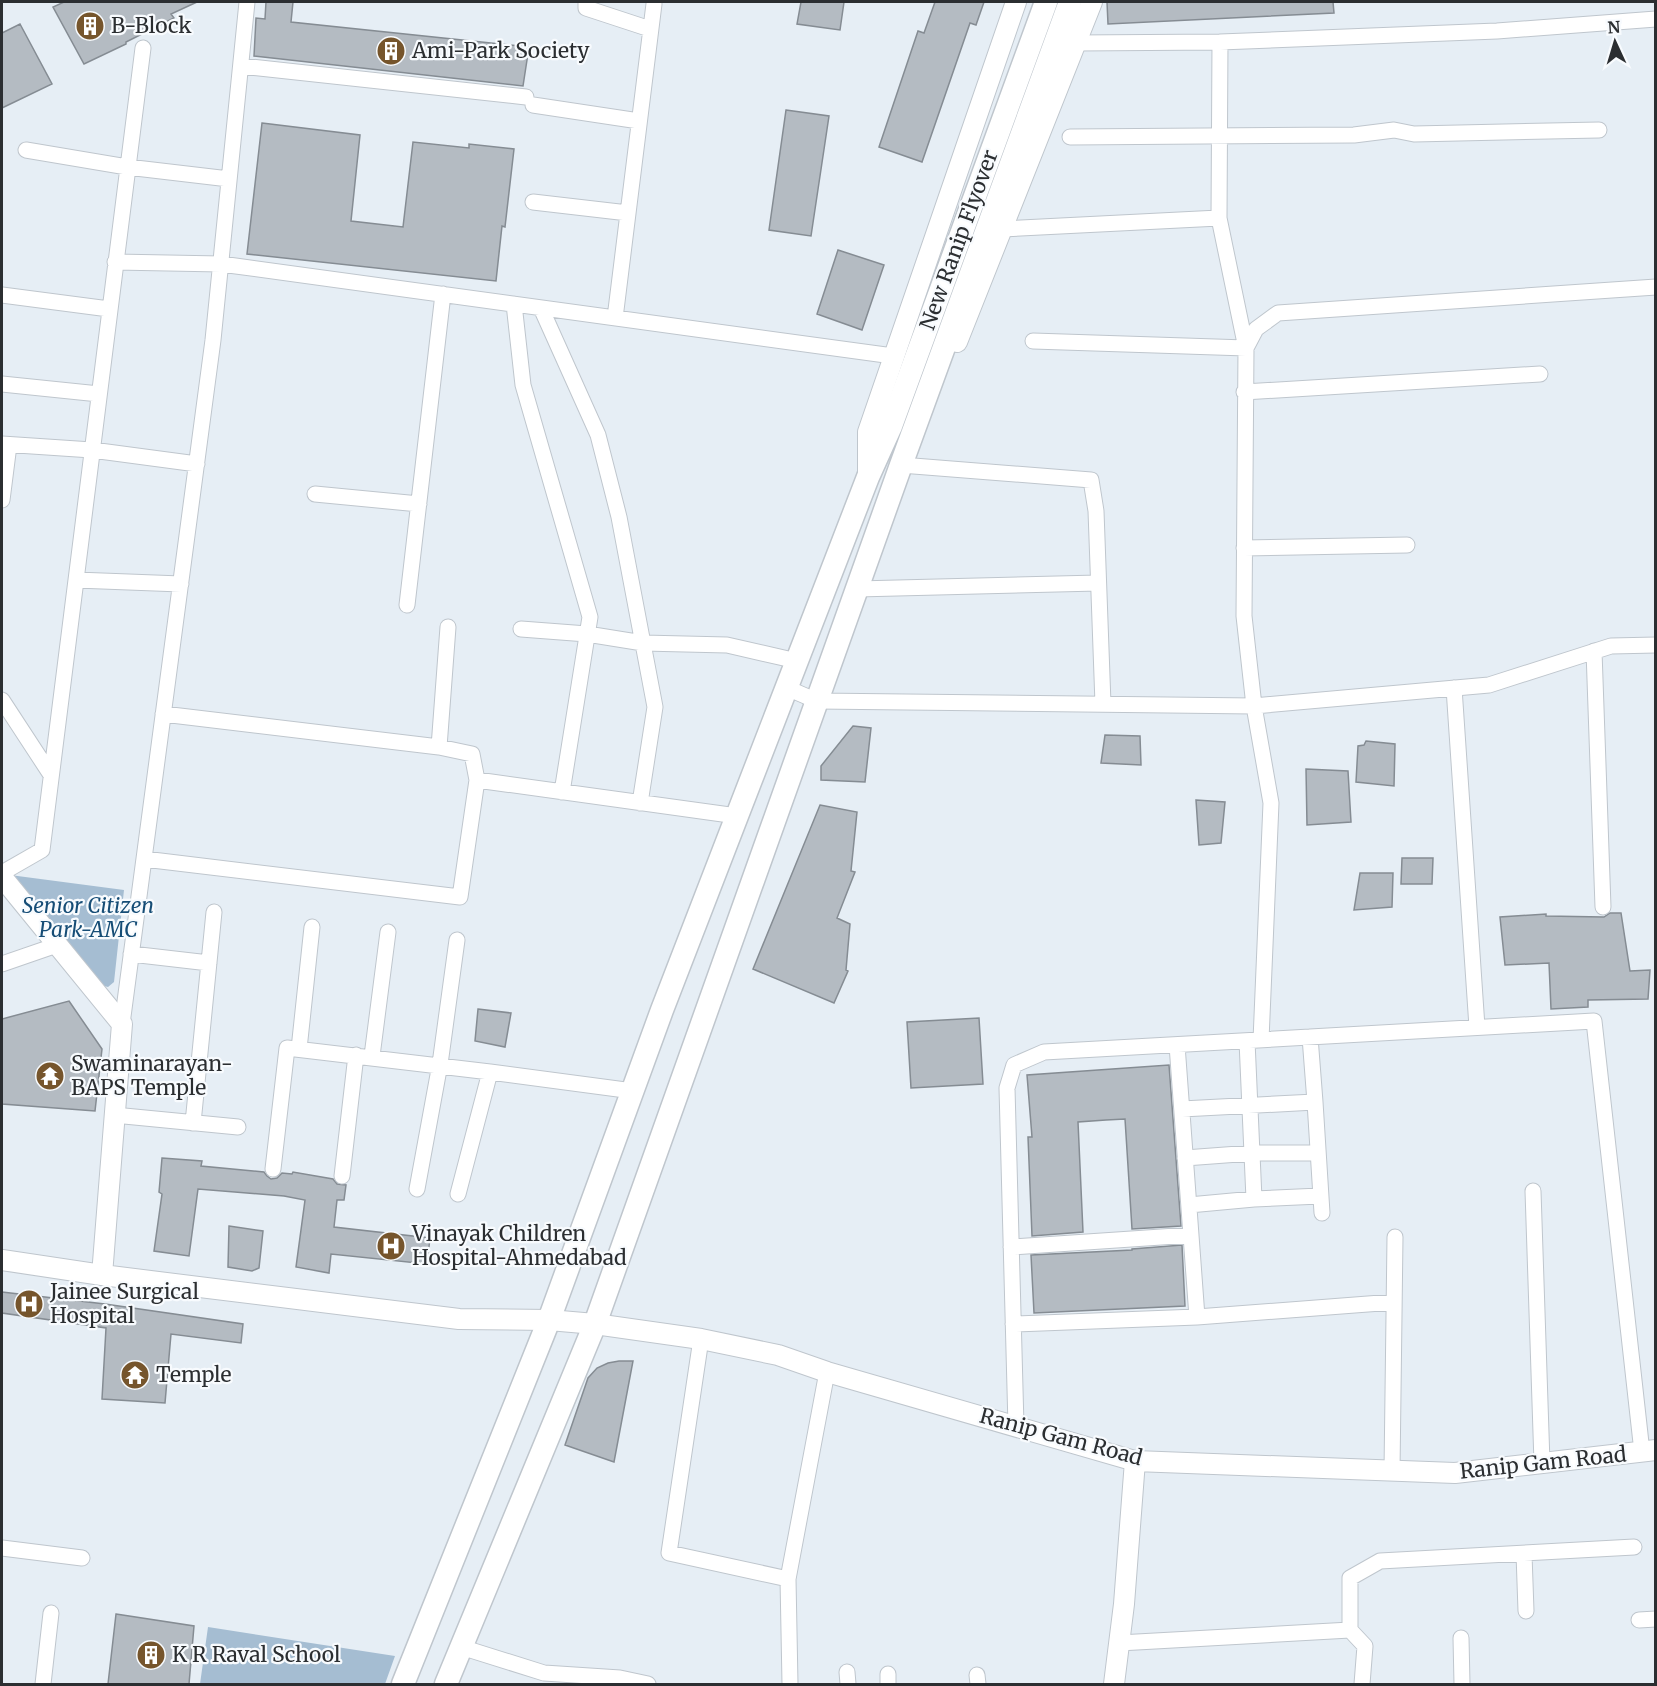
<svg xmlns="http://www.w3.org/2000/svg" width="1657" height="1686" viewBox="0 0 1657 1686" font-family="Merriweather,serif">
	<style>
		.green { fill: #a5bdd2 }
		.building { fill: #b4bbc2; stroke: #858c93; stroke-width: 1.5 }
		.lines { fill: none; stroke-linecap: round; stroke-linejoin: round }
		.minor-casing { stroke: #bfc6cd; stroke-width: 17 }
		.tertiary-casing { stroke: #bfc6cd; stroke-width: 22 }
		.secondary-casing { stroke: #bfc6cd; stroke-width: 25 }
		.minor { stroke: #fff; stroke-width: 15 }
		.tertiary { stroke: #fff; stroke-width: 20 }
		.secondary { stroke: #fff; stroke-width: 22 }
		.labels { text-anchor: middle; stroke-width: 4.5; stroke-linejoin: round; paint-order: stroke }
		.poi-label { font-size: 21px; fill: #2b2e31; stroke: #f8fbfe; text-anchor: start }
		.street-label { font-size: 21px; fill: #2b2e31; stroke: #f8fbfe }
		.park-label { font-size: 21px; font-style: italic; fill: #164d76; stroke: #f8fbfe }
	</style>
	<rect width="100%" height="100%" fill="#e6eef5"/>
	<!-- green -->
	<path class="green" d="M10,875l114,15 -10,92 -6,5 -8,-2z
		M208,1627l187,29 -10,28h-185z"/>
	<!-- building -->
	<path class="building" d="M64,2h133l-26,12 3,4 -48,24v2l-42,20 -31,-57z
		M266,2h27l-2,20 238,25 -6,39 -269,-30 2,-38 9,1z
		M801,2h43l-4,28 -43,-6z
		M935,2h49l-8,23 -6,-2 -48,139 -43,-15 39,-116 6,2z
		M1107,2h226l1,11 -226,11z
		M20,24l32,60 -50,24v-75z
		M786,110l43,6 -18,120 -42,-6z
		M262,123l98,12 -9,86 52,6 10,-85 56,6v-4l45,5 -9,78 -3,-1 -6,55 -249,-27z
		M838,250l46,15 -22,65 -45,-16z
		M853,726l18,2 -6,54 -44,-2v-14z
		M1105,735l35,1 1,29 -40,-2z
		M1366,741l29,3 -1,42 -38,-4 2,-36 6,-1z
		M1306,769l42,2 3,51 -44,3z
		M1196,800l29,2 -4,41 -22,2z
		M820,805l37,7 -6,59 4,1 -18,46 13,6 -4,46 2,1 -14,32 -81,-34z
		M1402,858h31l-1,26h-31z
		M1360,873h33l-1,34 -38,3z
		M1610,913h11l9,58 20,-1 -2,29 -60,1v7l-37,2 -2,-46 -44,2 -5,-48 46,-3v2l58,1z
		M69,1001l33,48 -7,62 -93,-7v-85z
		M478,1009l33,4 -6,34 -30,-6z
		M979,1018l4,66 -72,4 -4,-66z
		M1169,1065l12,161 -49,3 -7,-110 -19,1 -28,2 5,110 -51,4 -4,-99h4l-5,-62z
		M162,1158l40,3 -1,5 63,6 3,4 4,3 6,-1 5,-5 10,1 1,-2 40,7 4,5 9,1 -2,15h-7l-3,27 96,11 -3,26 -96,-10 -2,19 -33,-6 9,-67 -21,-4 -86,-7 -9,67 -35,-5 8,-57 -3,-2z
		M229,1226l34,5 -4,37 -7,3 -24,-4z
		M1182,1245l3,61 -151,7 -3,-58 101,-5v-1z
		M2,1292l103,12 138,20 -2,19 -70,-9 -6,69 -63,-4 4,-71 -104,-15z
		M619,1361h14l-19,101 -49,-17 23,-67 9,-10 11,-5z
		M116,1614l78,12 -5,58h-81z"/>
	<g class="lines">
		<!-- minor casing -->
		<g class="minor-casing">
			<path id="minor" d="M586,2v6l64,21
				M1076,43l144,-1
				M241,66l285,31
				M533,105l106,16
				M1070,137l284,-2 40,-5 20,4 185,-4
				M26,150l101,17 102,12
				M533,202l95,11
				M1002,229l217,-11
				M115,262l106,2 672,92
				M2,295l107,14
				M514,304l9,81 67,232 -28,175
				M541,308l57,127 21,82 36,190 -15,96
				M615,318l39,-314
				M1033,341l213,7 -27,-130 1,-176 277,-11 159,-12
				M2,384l97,10
				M1244,392l296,-18
				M2,444l90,6 105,14
				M901,465l190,15 5,31 7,193
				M315,494l104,10
				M2,500l7,-55
				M1244,548l163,-3
				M76,580l105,4
				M857,589l241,-6
				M407,605l36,-311
				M521,629l66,5 56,9 84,2 70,16
				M1594,651l9,256
				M787,688l30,13 437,5 235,-21 122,-39 45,-1
				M1454,688l23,339
				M2,700l49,75
				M163,714l276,33 33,7 5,26
				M439,747l9,-120
				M144,859l316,38 17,-117 260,36
				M2,873l40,-23 101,-802
				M131,954l78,9
				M2,964l55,-19
				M122,1024l91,-684 34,-338
				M1261,1040l10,-237 -17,-97 -10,-90 2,-268 10,-19 22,-16 378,-26
				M1247,1041l7,158
				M1177,1045l20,272
				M299,1049l13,-122
				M372,1056l16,-124
				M1315,1102l7,111
				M1182,1109l133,-7 -5,-65
				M114,1115l124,12
				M193,1123l21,-211
				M1185,1158l67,-5h66
				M273,1169l14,-121 203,24
				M342,1176l14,-121
				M417,1189l23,-125 17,-124
				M1533,1191l9,272
				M458,1194l32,-122 143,19
				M1189,1205l65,-6 66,-3
				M1011,1247l180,-12
				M1013,1324l184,-7 197,-15
				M701,1339l-32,214 119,26 39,-207
				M1016,1426l-9,-338 7,-23 30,-13 550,-31 48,431
				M1392,1471l3,-234
				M2,1548l80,10
				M1524,1554l2,57
				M788,1579l2,105
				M1639,1620l17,-1
				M1461,1638l1,46
				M1119,1643l231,-13
				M461,1647l83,26 76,5
				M847,1672l1,12
				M888,1674v10
				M977,1675l1,9
				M43,1684l8,-71
				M620,1684v-6l28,6
				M1362,1684l3,-38 -15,-16v-52l30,-17 254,-14"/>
		</g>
		<!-- tertiary casing -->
		<g class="tertiary-casing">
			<path id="tertiary" d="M957,342l135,-340
				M868,474v-42l148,-430
				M2,877l120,147 -20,251
				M2,1260l100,15 357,44 90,1 46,4 106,15 77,16 49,17 308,89 320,12 201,-23
				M1114,1684l10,-80 11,-143"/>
		</g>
		<!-- secondary casing -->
		<g class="secondary-casing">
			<path id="secondary" d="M403,1684l146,-364 113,-310 206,-533 23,-51 155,-424
				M446,1684l149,-360 306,-859 169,-463"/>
		</g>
		<!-- minor -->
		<use href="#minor" class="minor"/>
		<!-- tertiary -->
		<use href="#tertiary" class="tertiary"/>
		<!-- secondary -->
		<use href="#secondary" class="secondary"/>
	</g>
	<!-- icons -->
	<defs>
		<g id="building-disc" transform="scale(1.5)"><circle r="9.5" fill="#76552c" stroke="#f8fbfe"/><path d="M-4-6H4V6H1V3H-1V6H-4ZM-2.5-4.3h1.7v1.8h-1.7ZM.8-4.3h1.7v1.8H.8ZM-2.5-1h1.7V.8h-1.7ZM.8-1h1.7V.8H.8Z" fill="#fff"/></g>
		<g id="temple-disc" transform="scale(1.5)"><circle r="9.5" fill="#76552c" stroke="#f8fbfe"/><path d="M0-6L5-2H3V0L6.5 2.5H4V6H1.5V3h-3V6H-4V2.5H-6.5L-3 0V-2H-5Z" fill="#fff"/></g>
		<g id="hospital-disc" transform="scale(1.5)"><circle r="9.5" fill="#76552c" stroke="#f8fbfe"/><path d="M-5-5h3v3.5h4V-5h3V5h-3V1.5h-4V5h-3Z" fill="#fff"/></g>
	</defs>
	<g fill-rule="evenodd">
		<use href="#building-disc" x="90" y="26"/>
		<use href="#building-disc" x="391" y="51"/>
		<use href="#temple-disc" x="50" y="1076"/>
		<use href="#hospital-disc" x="391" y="1246"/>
		<use href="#hospital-disc" x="29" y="1304"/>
		<use href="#temple-disc" x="135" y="1375"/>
		<use href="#building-disc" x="151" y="1655"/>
	</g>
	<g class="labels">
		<!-- poi labels -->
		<g class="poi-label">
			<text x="111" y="33">B-Block</text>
			<text x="412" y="58">Ami-Park Society</text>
			<text x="71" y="1071">Swaminarayan-<tspan x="71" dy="24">BAPS Temple</tspan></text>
			<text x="412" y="1241">Vinayak Children<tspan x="412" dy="24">Hospital-Ahmedabad</tspan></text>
			<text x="50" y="1299">Jainee Surgical<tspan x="50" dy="24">Hospital</tspan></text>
			<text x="156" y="1382">Temple</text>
			<text x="172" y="1662">K R Raval School</text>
		</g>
		<!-- street labels -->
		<g class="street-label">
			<text transform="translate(959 240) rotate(-70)" y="7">New Ranip Flyover</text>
			<text transform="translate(1061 1437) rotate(15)" y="7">Ranip Gam Road</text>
			<text transform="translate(1543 1463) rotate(-6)" y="7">Ranip Gam Road</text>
		</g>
		<!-- park labels -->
		<g class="park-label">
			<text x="88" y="913">Senior Citizen<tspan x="88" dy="24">Park-AMC</tspan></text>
		</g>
	</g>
	<!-- border -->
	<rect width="1657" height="1686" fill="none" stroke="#2b2e31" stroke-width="6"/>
	<!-- north arrow -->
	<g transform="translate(1615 42) rotate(356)" stroke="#f8fbfe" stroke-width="4.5" paint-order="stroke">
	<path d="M0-4.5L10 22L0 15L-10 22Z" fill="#2b2e31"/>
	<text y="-9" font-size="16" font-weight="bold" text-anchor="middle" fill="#2b2e31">N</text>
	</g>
</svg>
